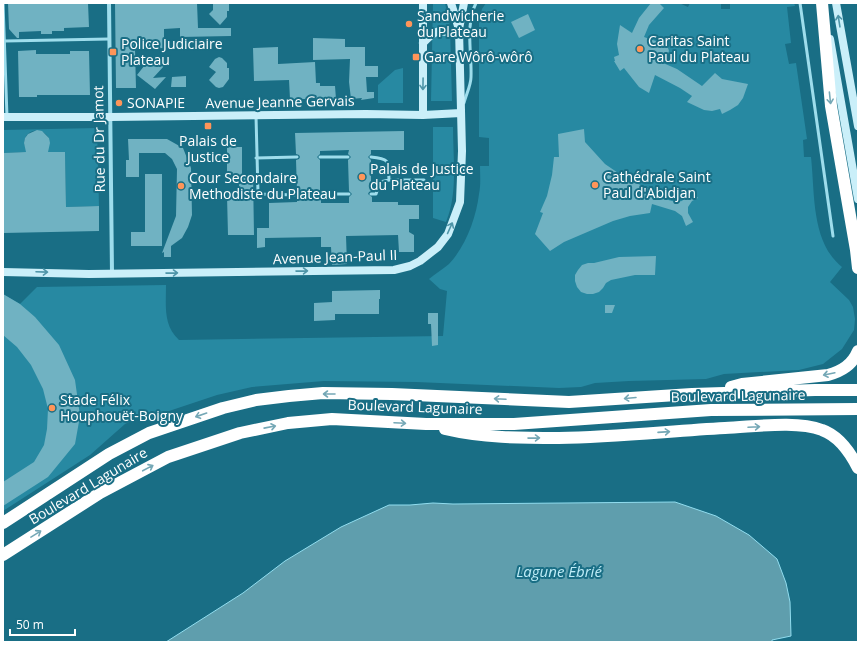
<svg xmlns="http://www.w3.org/2000/svg" width="861" height="645" viewBox="0 0 861 645" font-family="'Open Sans',sans-serif">
	<style>
		.green { fill: #2789a2 }
		.water { fill: #5f9ead; stroke: #91ddef }
		.building { fill: #70b2c2; fill-rule: evenodd }
		.lines { fill: none; stroke-linecap: round; stroke-linejoin: round }
		.lane { stroke: #9eddec; stroke-width: 3 }
		.street { stroke: #9eddec; stroke-width: 4 }
		.secondary { stroke: #caeff9; stroke-width: 8 }
		.highway { stroke: #fff; stroke-width: 12 }
		.oneway { stroke: #4e95a8 }
		.oneway2 { stroke: #75a8b6 }
		.poi-dot { fill: #ff9559; stroke: #196e85; stroke-width: 1.5 }
		.labels { text-anchor: middle; stroke-width: 4; stroke-linejoin: round; paint-order: stroke }
		.poi-label { font-size: 14px; fill: #fff; stroke: #196e85; text-anchor: start }
		.street-label { font-size: 14px; fill: #fff; stroke: #196e85 }
		.water-label { font-size: 15px; font-style: italic; fill: #beecf7; stroke: #196e85 }
	</style>
	<rect width="100%" height="100%" fill="#196e85"/>
	<!-- green -->
	<path class="green" d="M433,3h12l5,23 2,75h-21z
		M486,3h193l9,4 2,-4h31v6h9v-6h64l1,3 -8,1 4,36 -6,1 4,20 7,-1 11,76 -4,1 1,17h7c4,37 0,85 31,110l-12,15 19,18 4,7 2,12 -1,11 -12,19 -19,15 -24,6 -75,4 -18,5 -77,2 -34,2 -14,4 -22,1 -143,-6 -92,-1 -72,6 -35,8 -60,20 -5,-4 -27,13 -35,31 -87,56v-217l17,10 17,-17 129,-2c0,21 -3,40 13,55l264,-4 4,-45 -7,-2 -11,-10c6,-5 14,-10 20,-15 17,-18 27,-46 30,-70 2,-9 1,-19 1,-28h9v-28l-10,-1v-116l3,-12z
		M403,68v35h-25v-18l17,-15z
		M433,127h20c0,32 5,66 -7,95l-13,-4z
		M97,128l2,78 -33,1 -1,-55h-19l3,-14c-12,-17 -33,-2 -21,14l-25,1v-23z"/>
	<!-- water -->
	<path class="water" d="M675,502l41,14 33,19 28,24 9,24 4,19 1,34 -19,4v2h-606l77,-49 42,-32 56,-34 48,-22h21l23,-2 20,1z"/>
	<!-- building -->
	<path class="building" d="M8,3h80l1,24 -25,1v3h-12v3h-11v-3l-22,1v6h-2l-8,-9z
		M115,3h82l1,25h33v8l-51,1v-9l-16,1v19l-29,1 1,39h-20z
		M213,3h16v8h-2v6l-7,8 -11,-11 4,-4z
		M651,3h8l5,5 -15,17 -5,12 23,8 2,6 -6,12 14,6 25,17 13,-13 7,6 26,5 -5,14 -5,7 -8,5 -8,4 -2,-5 -8,2 -8,-1 -17,-8 5,-6 -12,-8 -25,-13 -6,18 -10,-6 -15,-19 -4,3 -6,-10h1l-1,-4 5,-2 -2,-11 3,-19 12,8 7,-15z
		M528,14l7,16 -16,8 -8,-16z
		M313,38l32,1v8h20v19h13v11h-12l1,15h7v6l-13,2 1,-2 -11,1 -2,-17 1,-23 -37,1z
		M278,47v17l37,-2 1,21h4v3h15l1,13h-46l-1,-19 -35,1 -1,-33z
		M36,50v4h34v-3h19l1,44h-53v2h-18l-1,-46z
		M152,56l8,4 4,6 -11,12 13,-1 -11,12 -18,-14z
		M219,57l3,1 5,5v5h2v11l-6,8 -4,1 -3,-1 -7,-7 7,-8 -7,-5 6,-8z
		M186,76v11h-15l1,-10z
		M584,129l1,13 20,22 22,15 27,12 -1,5 23,6 6,-1 10,-11 6,8 -6,3 -4,6v6l5,9 -7,4 -4,-10 -7,-5 -23,-7 -2,9 -20,3 -17,5 -49,21 -14,9 -15,-17 8,-21 -3,-1 7,-16 5,-21 2,-18h5l-1,-23z
		M37,130l5,1 7,7 1,5 -2,9h17l1,55 33,-1v25l-96,2v-80l23,-1 -2,-9 1,-5 3,-4z
		M404,131v19h-33v4l-3,3 3,3v31l-2,1 -1,2 4,3v5h26v3h21v14h-10v13l5,3v17h-15l-1,-17 -52,1 1,28 -15,1 -1,-18h-10v-10l-56,1v9l-8,1v-20h12v-25l28,-1v-4l3,-2 -1,-3 -2,-1 -1,-32 3,-1 1,-2 -1,-2 -3,-1 -1,-21zM349,150l-1,4 3,3 -3,3 1,31 3,3 -3,3v6h-28v-6l-4,-3 1,-2 2,-1v-31l-3,-3 3,-3v-3z
		M128,139h39l16,9 8,20 1,47 -4,12 -6,11 -11,8v11h-7v-5l-2,1 14,-37 1,-47 -5,-10 -7,-6h-26v24h-13v-17h3z
		M227,147h15v28h-15z
		M145,174h17v72h-31v-14h14z
		M239,175h14l1,60h-26l-1,-39h12z
		M656,256l-1,19h-20l-24,5 -5,3 -3,5 -4,4 -6,2h-6l-6,-2 -4,-5 -2,-6v-6l3,-5 4,-5 6,-2h6l25,-6z
		M380,290v9h-1v15h-44v6l-21,1v-18l18,-1v-11z
		M3,294l17,10 15,13 24,28 16,35 5,36 -5,28 -27,33 -45,29v-24l31,-20 10,-17 3,-16 1,-20 -5,-20 -12,-24 -14,-18 -14,-12z
		M605,305h10l-3,8h-7z
		M428,313h10v32l-6,1 -1,-22h-3z"/>
	<g class="lines">
		<!-- lane -->
		<path class="lane" d="M3,3l4,114
			M800,3l33,233
			M5,41l104,-2
			M464,103c2,-8 7,-18 7,-26 1,-24 -6,-52 5,-74
			M256,116l2,77 2,1 37,1
			M320,157h28
			M371,157c20,2 17,4 18,23
			M256,158l41,-1
			M320,194h29
			M371,194h5l4,-12 9,-2h35"/>
		<!-- street -->
		<path class="street" d="M109,3l3,271"/>
		<!-- secondary -->
		<path class="secondary" d="M423,3v112
			M451,3l7,23
			M836,3l22,123
			M830,39l28,160
			M423,43c15,-16 17,-13 37,-7
			M3,117h107l256,-3 57,1 38,-2
			M3,272l86,2 305,-4 16,-4 10,-5 18,-14 10,-13 12,-32 2,-51 -3,-122 5,-26"/>
		<!-- highway -->
		<path class="highway" d="M822,3l9,103 25,144 2,18
			M731,387l11,-3 86,-9c14,-4 24,-10 30,-24
			M445,429c38,9 75,9 114,9 56,-1 111,-7 166,-10 28,-1 71,-8 97,2 17,6 28,22 36,38
			M3,523l106,-69 40,-21 74,-25 33,-8 33,-4 34,-3 69,1 177,8 123,-8 123,-4h43
			M3,555l97,-62 68,-36 72,-24 48,-10 44,-4 94,5h88l197,-14 147,-1"/>
	</g>
	<!-- one-way arrows -->
	<defs><path id="oneway-shaft" d="M-6 0H5M1.5-3L5.5 0L1.5 3" fill="none" stroke-width="1.6" stroke-linecap="round" stroke-linejoin="round"/></defs>
	<g class="oneway">
		<use href="#oneway-shaft" transform="translate(839 21) rotate(-99)"/>
		<use href="#oneway-shaft" transform="translate(423 84) rotate(91)"/>
		<use href="#oneway-shaft" transform="translate(450 228) rotate(-66)"/>
		<use href="#oneway-shaft" transform="translate(302 271) rotate(-1)"/>
		<use href="#oneway-shaft" transform="translate(42 272) rotate(2)"/>
		<use href="#oneway-shaft" transform="translate(172 273) rotate(-1)"/>
	</g>
	<g class="oneway2">
		<use href="#oneway-shaft" transform="translate(830 98) rotate(84)"/>
		<use href="#oneway-shaft" transform="translate(829 374) rotate(168)"/>
		<use href="#oneway-shaft" transform="translate(329 394) rotate(-180)"/>
		<use href="#oneway-shaft" transform="translate(630 398) rotate(175)"/>
		<use href="#oneway-shaft" transform="translate(500 399) rotate(-177)"/>
		<use href="#oneway-shaft" transform="translate(201 415) rotate(161)"/>
		<use href="#oneway-shaft" transform="translate(400 423) rotate(3)"/>
		<use href="#oneway-shaft" transform="translate(270 427) rotate(-11)"/>
		<use href="#oneway-shaft" transform="translate(754 427) rotate(-3)"/>
		<use href="#oneway-shaft" transform="translate(664 432) rotate(-4)"/>
		<use href="#oneway-shaft" transform="translate(534 438) rotate(-1)"/>
		<use href="#oneway-shaft" transform="translate(148 468) rotate(-28)"/>
		<use href="#oneway-shaft" transform="translate(36 534) rotate(-32)"/>
	</g>
	<!-- markers -->
	<g class="poi-dot">
		<circle cx="409" cy="24" r="4"/>
		<circle cx="640" cy="49" r="4"/>
		<rect x="109" y="48" width="8" height="8" rx="2"/>
		<rect x="412" y="53" width="8" height="8" rx="2"/>
		<circle cx="119" cy="103" r="4"/>
		<rect x="204" y="122" width="8" height="8" rx="2"/>
		<circle cx="362" cy="177" r="4"/>
		<circle cx="595" cy="185" r="4"/>
		<circle cx="181" cy="186" r="4"/>
		<circle cx="52" cy="408" r="4"/>
	</g>
	<g class="labels">
		<!-- poi labels -->
		<g class="poi-label">
			<text x="417" y="21">Sandwicherie<tspan x="417" dy="16">du Plateau</tspan></text>
			<text x="648" y="46">Caritas Saint<tspan x="648" dy="16">Paul du Plateau</tspan></text>
			<text x="121" y="49">Police Judiciaire<tspan x="121" dy="16">Plateau</tspan></text>
			<text x="424" y="62">Gare Wôrô-wôrô</text>
			<text x="127" y="108">SONAPIE</text>
			<text x="208" y="146" text-anchor="middle">Palais de<tspan x="208" dy="16">Justice</tspan></text>
			<text x="370" y="174">Palais de Justice<tspan x="370" dy="16">du Plateau</tspan></text>
			<text x="603" y="182">Cathédrale Saint<tspan x="603" dy="16">Paul d'Abidjan</tspan></text>
			<text x="189" y="183">Cour Secondaire<tspan x="189" dy="16">Methodiste du Plateau</tspan></text>
			<text x="60" y="405">Stade Félix<tspan x="60" dy="16">Houphouët-Boigny</tspan></text>
		</g>
		<!-- street labels -->
		<g class="street-label">
			<text transform="translate(280 102) rotate(-1)" y="5">Avenue Jeanne Gervais</text>
			<text transform="translate(99 139) rotate(-91)" y="5">Rue du Dr Jamot</text>
			<text transform="translate(335 257) rotate(-2)" y="5">Avenue Jean-Paul II</text>
			<text transform="translate(738 396) rotate(-1)" y="5">Boulevard Lagunaire</text>
			<text transform="translate(415 407) rotate(2)" y="5">Boulevard Lagunaire</text>
			<text transform="translate(88 486) rotate(-31)" y="5">Boulevard Lagunaire</text>
		</g>
		<!-- water labels -->
		<g class="water-label">
			<text x="559" y="577">Lagune Ébrié</text>
		</g>
	</g>
	<!-- border -->
	<rect width="861" height="645" fill="none" stroke="#ffffff" stroke-width="8"/>
	<!-- scale -->
	<path d="M10 629v6h65v-6" fill="none" stroke="#ffffff" stroke-width="2"/>
	<text x="16" y="629" font-size="12" fill="#ffffff" stroke="#196e85" stroke-width="3" paint-order="stroke">50 m</text>
</svg>
